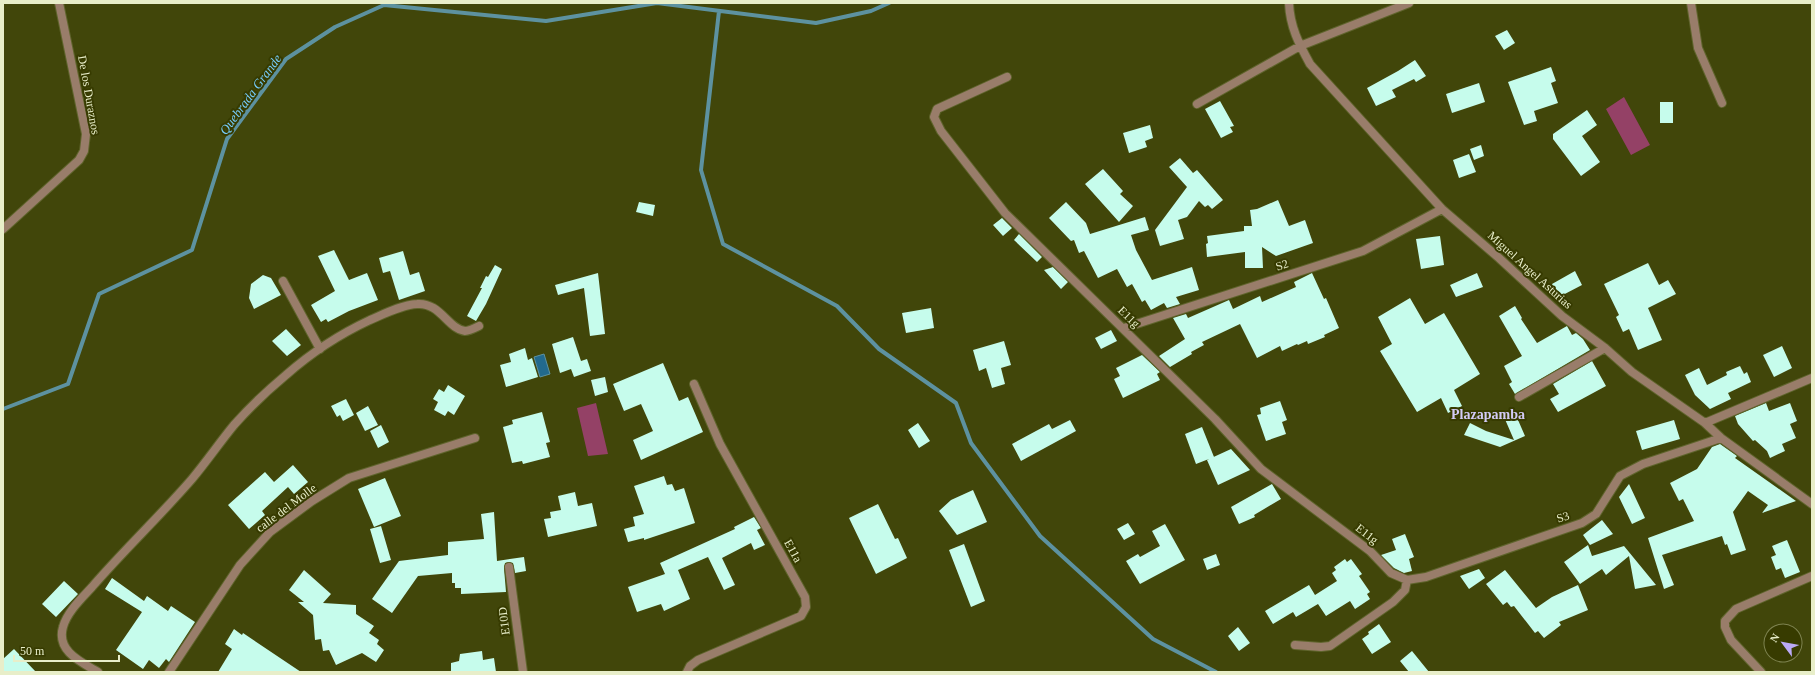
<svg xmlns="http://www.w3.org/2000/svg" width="1815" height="675" viewBox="0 0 1815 675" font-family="Georgia,serif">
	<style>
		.green { fill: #944166 }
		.water { fill: #226a8e; stroke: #5d92a0 }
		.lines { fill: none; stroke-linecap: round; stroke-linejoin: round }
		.stream { stroke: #5d92a0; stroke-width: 4 }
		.building { fill: #c6fcec }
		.street-casing { stroke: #5f642c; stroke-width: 10 }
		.street { stroke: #997d6a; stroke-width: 8 }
		.labels { text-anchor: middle; stroke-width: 4; stroke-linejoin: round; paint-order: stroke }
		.street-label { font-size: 12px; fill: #e8eec9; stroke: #373b00 }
		.water-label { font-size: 13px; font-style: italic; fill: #76cdfc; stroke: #373b00 }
		.quarter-label { font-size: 14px; font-weight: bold; fill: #d3cbf6; stroke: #373b00 }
	</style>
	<rect width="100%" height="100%" fill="#41460a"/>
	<!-- green -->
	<path class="green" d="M1624,97l26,48 -19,10 -25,-46z
		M596,403l12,51 -20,2 -11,-48z"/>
	<!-- water -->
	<path class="water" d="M544,354l6,20 -10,3 -6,-20z"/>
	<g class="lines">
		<!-- stream -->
		<path class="stream" d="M719,11l-18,159 22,74 114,62 42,43 77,54 15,40 69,93 113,103 63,33
			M3,409l65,-25 31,-90 93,-44 35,-111 59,-80 49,-32 49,-22 162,16 111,-18 159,20 55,-12 18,-8"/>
	</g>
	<!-- building -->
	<path class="building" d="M1507,30l8,13 -11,7 -9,-14z
		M1415,60l11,16 -10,6 -2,-3 -22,11 4,7 -20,9 -9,-18 31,-17z
		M1551,67l5,14 -5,2 7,20 -24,8 3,10 -13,4 -16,-43z
		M1479,83l6,19 -33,11 -6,-19z
		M1220,101l14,25 -4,1 3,5 -12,6 -16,-29z
		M1660,102h13v21h-13z
		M1587,110l10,15 -15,11 18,26 -19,14 -28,-37v-5z
		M1150,125l3,13 -8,3 2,6 -18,6 -6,-20z
		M1481,145l3,11 -10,4 -4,-11z
		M1469,154l7,18 -17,6 -6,-18z
		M1180,158l13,15 4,-3 26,30 -11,9 -4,-4 -3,2 -6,-6 -12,16 -9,3 6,19 -24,7 -5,-16 32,-43 -18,-20z
		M1103,169l20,22 -3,3 13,12 -14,16 -34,-38z
		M1278,200l11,26 16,-6 8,23 -37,13 -14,-9 1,21h-18v-16l-38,5 -1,-13 2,-1 -1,-7 37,-5v-5h8l-2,-16 7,-1z
		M639,202l16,3 -2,11 -17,-4z
		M1066,202l20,21 4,11 55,-17 4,13 -18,5 5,15 16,30 40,-13 7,23 -23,7 4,7 -13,4 -3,-5 -13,7 -6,-10 -3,2 -10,-18 -5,3 -10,-18 -19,9 -14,-27 -5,2 -5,-13 -3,1 -22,-23z
		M1002,218l10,10 -9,8 -10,-11z
		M1019,234l23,23 -5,5 -23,-22z
		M1440,236l4,29 -23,4 -5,-30z
		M334,250l15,30 18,-7 11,27 -29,11 -21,11 -2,-3 -5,3 -10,-17 24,-14 -17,-35z
		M403,251l7,24 9,-3 6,19 -26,9 -9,-29 -7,2 -4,-15z
		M1648,263l11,22 9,-5 8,14 -28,14 14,32 -24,10 -9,-21 -6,3 -7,-15 3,-2 -15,-31z
		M495,265l7,4 -16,35 -10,17 -9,-5 15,-28h-2l6,-12 2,1z
		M1053,267l15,15 -7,7 -17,-19z
		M1575,271l7,14 -23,12 -7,-13z
		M598,273l7,61 -15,2 -6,-48 -26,7 -3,-10z
		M1312,273l12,26 2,-1 13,30 -15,7 1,2 -17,7 -1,-3 -9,4 -1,-1 -15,7 -2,-5 -23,12 -17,-34 -38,18 2,3 -13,7 1,2 -22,13 -11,-11 26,-17 -12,-21 13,-4 2,4 41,-18 4,9 27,-13 2,6 34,-15 -2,-5z
		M1477,273l6,14 -27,10 -6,-12z
		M263,275l8,3 10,17 -27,14 -5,-11 2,-14z
		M1410,298l15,26 19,-11 36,61 -26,16 8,16 -14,7 -7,-15 -24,14 -37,-61 12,-7 -14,-27z
		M1515,306l7,12 -1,1 16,24 30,-17 5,9 4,-2 7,6 7,11 -75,44 -6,-10 3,-2 -8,-16 18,-10 -23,-40z
		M931,308l3,20 -28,5 -4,-20z
		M286,329l15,16 -14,11 -15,-15z
		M1111,330l6,11 -16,8 -6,-11z
		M573,337l8,24 6,-2 4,12 -17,6 -3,-8 -11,4 -8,-29z
		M1004,341l7,24 -10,3 4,16 -13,4 -6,-20 -7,3 -6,-21z
		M1782,346l10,22 -18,9 -11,-22z
		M525,348l3,12 4,-2 6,19 -32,10 -6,-22 11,-3 -2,-8z
		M1142,355l18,17 -3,2 3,6 -37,18 -9,-19 6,-3 -4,-8z
		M1592,361l14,25 -48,26 -8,-13 9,-5 -6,-10z
		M663,363l16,38 9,-4 15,35 -62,28 -8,-20 20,-9 -12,-27 -17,7 -11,-27z
		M1740,366l4,8 3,-2 4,10 -23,11 3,6 -21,10 -15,-14 -10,-20 14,-7 8,17 20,-10 -1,-3z
		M605,377l3,15 -13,4 -4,-16z
		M448,385l17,11 -11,19 -6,-4 -3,5 -11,-6 4,-8 -5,-3 6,-10 5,3z
		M346,399l8,16 -11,6 -3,-6 -3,2 -6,-11z
		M1280,401l7,19 -5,2 4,12 -20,7 -9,-26 4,-1 -1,-6z
		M1766,403l3,8 21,-8 7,18 -7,3 6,14 -14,6 3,7 -15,7 -3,-7 -12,-11 -2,1 -15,-17 -3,-8z
		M368,406l10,19 -13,6 -9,-18z
		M542,412l8,30 -4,1 4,14 -27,7 -1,-3 -10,2 -9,-36 10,-3 -1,-4z
		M1515,413l10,23 -25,11 -36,-12 6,-12 16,8 28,9 -10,-23z
		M1070,420l6,11 -55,30 -9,-17 37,-20 3,5z
		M1674,420l6,19 -38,11 -6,-19z
		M918,423l12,18 -11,7 -11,-18z
		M381,425l8,17 -11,6 -8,-17z
		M1202,427l12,30 -18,7 -11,-30z
		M1720,444l17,12 -2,2 61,43 -34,12 6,-8 -20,-14 -15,21 13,38 -15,5 -4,-11 -2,1 -3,-9 -60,19 12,30 -10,4 -16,-51 46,-17 -11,-22 -4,2 -9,-18 27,-14 15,-22z
		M1231,449l19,21 -32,15 -11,-25z
		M293,465l15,17 -14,12 -6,-7 -26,24 3,4 -16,14 -21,-24 37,-33 9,10z
		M664,476l3,9 5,-1 3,7 9,-3 11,35 -51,17v-2l-16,4 -4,-13 11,-3 -2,-9 11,-3 -10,-28z
		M385,478l16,38 -27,11 -16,-38z
		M1272,484l9,15 -27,16 1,2 -16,7 -8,-17z
		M1629,484l16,34 -13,6 -13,-27z
		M973,490l14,32 -30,13 -18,-24 12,-11z
		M575,492l3,14 14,-3 5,23 -49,11 -4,-18 7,-1 -1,-6 11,-2 -3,-14z
		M878,504l17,35 3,-1 9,20 -31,16 -27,-56z
		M494,512l3,49 27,-4 2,14 -11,2 -2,-10 -4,-1 -4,1 -1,5 2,24 -45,2v-6h-6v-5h-3v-10l-34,3 -26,37 -20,-14 27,-38 49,-6v-13l36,-3 -3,-25z
		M754,517l7,11 -4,2 8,15 -11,5 -3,-7 -29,15 13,27 -11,5 -16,-33 -30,13 12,29 -26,12 -3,-7 -24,8 -9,-25 37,-13 -5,-11 75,-34 -1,-2z
		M1602,520l11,14 -23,11 -7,-10z
		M1128,523l7,11 -11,6 -7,-11z
		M1165,524l20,36 -45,24 -14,-23 12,-7 2,3 20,-11 -8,-15z
		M381,526l10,34 -11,3 -10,-34z
		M1405,534l9,23 -5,2 3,12 -8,2 -10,-5 -13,-13 15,-5 -4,-11z
		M1787,540l13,32 -15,6 -4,-10 -5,2 -5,-13 5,-2 -4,-9z
		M964,544l21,57 -14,6 -22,-57z
		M1588,545l4,11 32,-10 32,39 -21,4 -6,-33 -23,19 -4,-6 -22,15 -16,-22z
		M1216,554l4,11 -13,5 -4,-11z
		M1345,559l2,3 4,-3 11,15 -3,2 11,16 -3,2 3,5 -15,10 -5,-8 -24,15 -8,-12 -22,13 -3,-5 -20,12 -8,-13 44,-26 6,10 22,-14 -5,-8 4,-3 -2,-3z
		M1479,569l6,9 -16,11 -9,-13z
		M304,570l27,24 -8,9 33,2v9l18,12 -5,7 10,7 -2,4 7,6 -8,12 -14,-9 -26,12 -7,-15 -6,1 -2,-12 -6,1 -2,-25 -15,-13h6l-15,-12z
		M1505,570l31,38 16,-11 26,-12 10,25 -29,12 2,3 -17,13 -6,-7 -3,2 -21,-27 -3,1 -4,-5 -4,3 -17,-21z
		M112,578l32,23 3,-5 21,15 3,-5 24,16 -26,40 -3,-3 -7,9 -10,-8 -6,9 -27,-19 26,-38 -37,-23z
		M64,581l14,13 -22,23 -14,-13z
		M1379,624l12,18 -19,12 -10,-15 7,-5 -1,-2z
		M1238,627l12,16 -11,8 -11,-15z
		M234,629l8,6 1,-2 58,39h-83l14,-23 -7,-5z
		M14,649l22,23h-33v-13z
		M482,651l1,9 11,-2 2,14h-45v-9l8,-2 1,-7z
		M1412,651l17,21h-20l-9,-11z"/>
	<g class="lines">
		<!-- street casing -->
		<g class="street-casing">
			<path id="street" d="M1289,3c1,24 10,41 21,61l132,145 57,49 63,58 43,32 27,24 73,51 16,15 91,66
				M1691,3l7,45 24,55
				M1007,77l-70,32 -3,8 7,14 64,82 210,206 46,50 109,82 21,22 16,7 19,-3 156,-54 14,-9 24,-38 23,-12 78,-26
				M1197,104l103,-58 109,-43
				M3,229l76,-69 5,-9 2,-17 -27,-131
				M283,281l37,68
				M1124,328l239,-77 79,-42
				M1519,397l86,-49
				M1705,423l107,-45
				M509,567l14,105
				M1295,645l26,2 9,-1 63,-44 12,-12 2,-10
				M98,672c-17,-10 -42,-21 -35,-45 4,-15 19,-29 29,-40 32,-37 68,-71 100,-108 15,-18 28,-37 42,-54 16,-18 34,-35 52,-50 25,-22 54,-41 84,-55 14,-6 31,-15 47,-16 23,-2 31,25 48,27 4,0 10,-3 14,-5
				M169,672l71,-107 30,-33 42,-31 37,-23 126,-40
				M687,672l3,-6 8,-6 103,-44 5,-9 -1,-10 -85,-153 -26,-60
				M1761,672l-30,-32 -6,-13v-6l11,-12 76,-33"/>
		</g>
		<!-- street -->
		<use href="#street" class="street"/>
	</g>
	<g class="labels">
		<!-- street labels -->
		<g class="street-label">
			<text transform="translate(89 95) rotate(80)" y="4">De los Duraznos</text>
			<text transform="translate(1282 265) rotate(-18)" y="4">S2</text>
			<text transform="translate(1530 270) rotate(42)" y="4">Miguel Angel Asturias</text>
			<text transform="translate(1129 317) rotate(44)" y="4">E11g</text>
			<text transform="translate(286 508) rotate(-37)" y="4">calle del Molle</text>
			<text transform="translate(1563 517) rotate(-19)" y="4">S3</text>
			<text transform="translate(1367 534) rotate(38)" y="4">E11g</text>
			<text transform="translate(793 551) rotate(61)" y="4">E11a</text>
			<text transform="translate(504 621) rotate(-97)" y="4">E10D</text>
		</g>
		<!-- water labels -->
		<g class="water-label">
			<text transform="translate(250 94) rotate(-54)" y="5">Quebrada Grande</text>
		</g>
		<!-- quarter labels -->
		<g class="quarter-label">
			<text x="1488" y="419">Plazapamba</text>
		</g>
	</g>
	<!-- border -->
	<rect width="1815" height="675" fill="none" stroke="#e8eec9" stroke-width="8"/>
	<!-- north arrow -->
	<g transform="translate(1783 643) rotate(302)"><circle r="19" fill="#373b00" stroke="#7e8350"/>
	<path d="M0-3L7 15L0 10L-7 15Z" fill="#bbaaf6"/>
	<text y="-6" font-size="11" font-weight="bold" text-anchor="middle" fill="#e8eec9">N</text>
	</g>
	<!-- scale -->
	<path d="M14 655v6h105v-6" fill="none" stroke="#e8eec9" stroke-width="2"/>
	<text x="20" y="655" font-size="12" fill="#e8eec9" stroke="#373b00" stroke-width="3" paint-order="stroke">50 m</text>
</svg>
